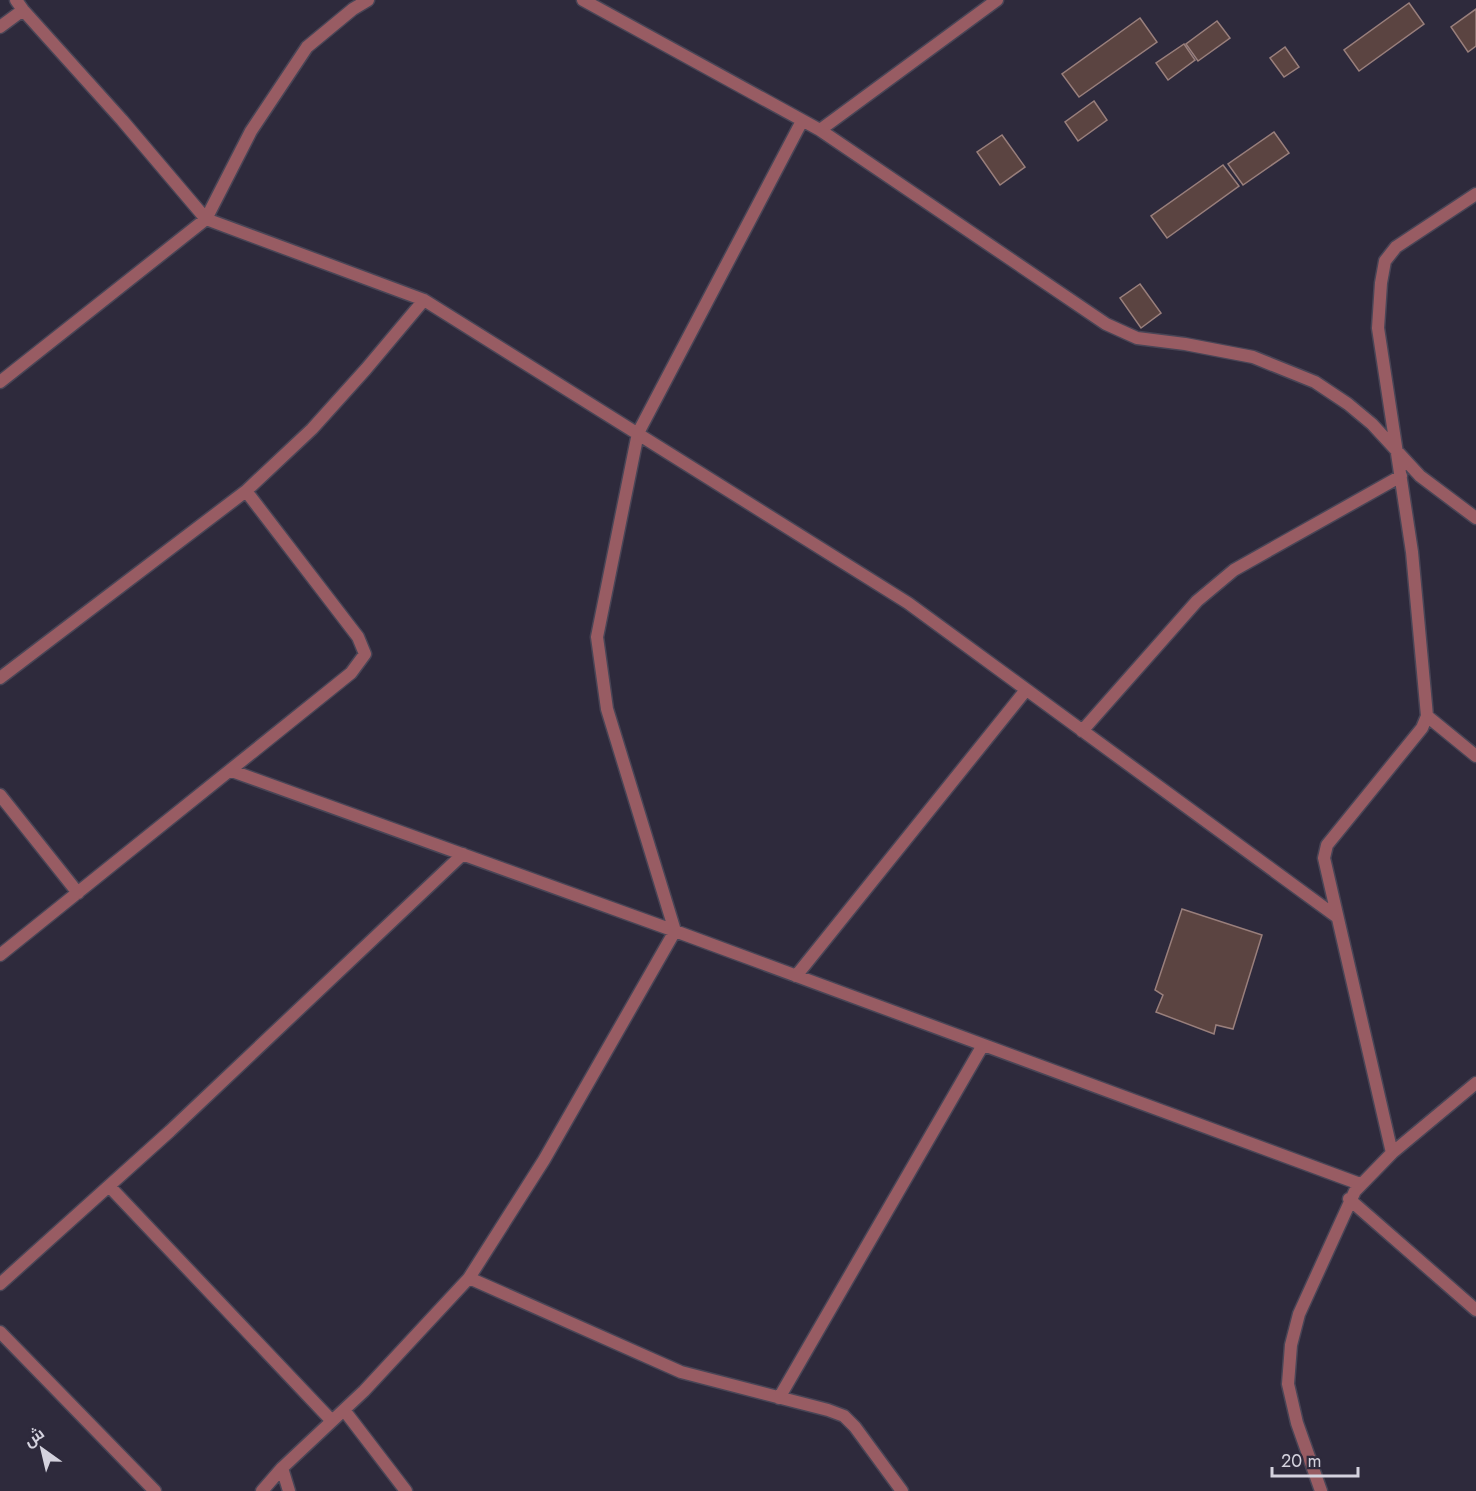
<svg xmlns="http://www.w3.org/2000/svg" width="1476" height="1491" viewBox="0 0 1476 1491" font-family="Jost,Cairo,sans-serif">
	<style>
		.building { fill: #5b4441; stroke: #997f7c; stroke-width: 1.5 }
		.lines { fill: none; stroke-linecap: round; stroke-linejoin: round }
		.street-casing { stroke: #494556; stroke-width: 15 }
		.street { stroke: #985c63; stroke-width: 12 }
	</style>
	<rect width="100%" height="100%" fill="#2e2a3c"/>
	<!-- building -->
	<path class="building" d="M1409,3l15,21 -65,47 -15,-21z
		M1476,9v37l-8,6 -17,-25z
		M1140,18l17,24 -78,55 -17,-23z
		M1217,21l13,17 -32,23 -12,-17z
		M1184,44l11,16 -27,20 -12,-17z
		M1285,47l14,20 -15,10 -14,-19z
		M1094,101l13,19 -29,21 -13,-19z
		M1274,132l15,21 -46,32 -15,-21z
		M1002,135l23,32 -25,18 -23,-33z
		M1223,165l16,21 -72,52 -16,-22z
		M1140,284l21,29 -20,15 -21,-30z
		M1182,909l80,26 -29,94 -17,-4 -2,9 -58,-22 7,-17 -8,-5z"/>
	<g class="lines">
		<!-- street casing -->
		<g class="street-casing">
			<path id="street" d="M16,0l7,10 99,110 84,99 218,81 484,303 429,314
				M583,0l237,130 286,194 31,14 48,6 68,13 62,25 33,22 24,20 48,52 56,42
				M0,27l23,-17
				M820,130l177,-130
				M0,382l206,-163 45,-88 56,-84 46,-38 15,-9
				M0,678l246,-187 66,-62 54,-60 58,-69
				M1427,716l49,40
				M1082,731l115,-130 37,-31 167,-94
				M232,771l443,160 685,253
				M0,795l78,98
				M0,955l351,-282 14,-19 -7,-17 -112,-146
				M796,976l230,-286
				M1392,1153l-68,-295 3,-13 95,-117 5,-12 -15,-164 -34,-224 3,-45 4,-22 11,-14 80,-53
				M109,1186l223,235
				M1349,1199l127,111
				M469,1278l212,94 147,38 16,6 11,11 47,64
				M0,1284l170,-153 293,-277
				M0,1332l155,159
				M779,1398l204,-353
				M344,1410l62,81
				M282,1468l7,23
				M262,1491l20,-23 82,-77 105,-113 75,-118 131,-229 -68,-222 -10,-72 41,-204 164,-312
				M1321,1491l-24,-68 -9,-39 3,-39 8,-31 56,-123 37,-38 84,-70"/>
		</g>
		<!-- street -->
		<use href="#street" class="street"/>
	</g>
	<!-- north arrow -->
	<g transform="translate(42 1449) rotate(326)" stroke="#2e2a3c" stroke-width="4.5" paint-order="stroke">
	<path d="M0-4.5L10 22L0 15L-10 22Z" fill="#d4d2de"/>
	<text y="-9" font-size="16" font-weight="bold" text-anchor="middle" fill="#d4d2de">ش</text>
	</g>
	<!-- scale -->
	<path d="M1272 1467v9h86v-9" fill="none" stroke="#d4d2de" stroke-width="3"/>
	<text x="1281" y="1467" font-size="18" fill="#d4d2de" stroke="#2e2a3c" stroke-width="4.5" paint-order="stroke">20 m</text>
</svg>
